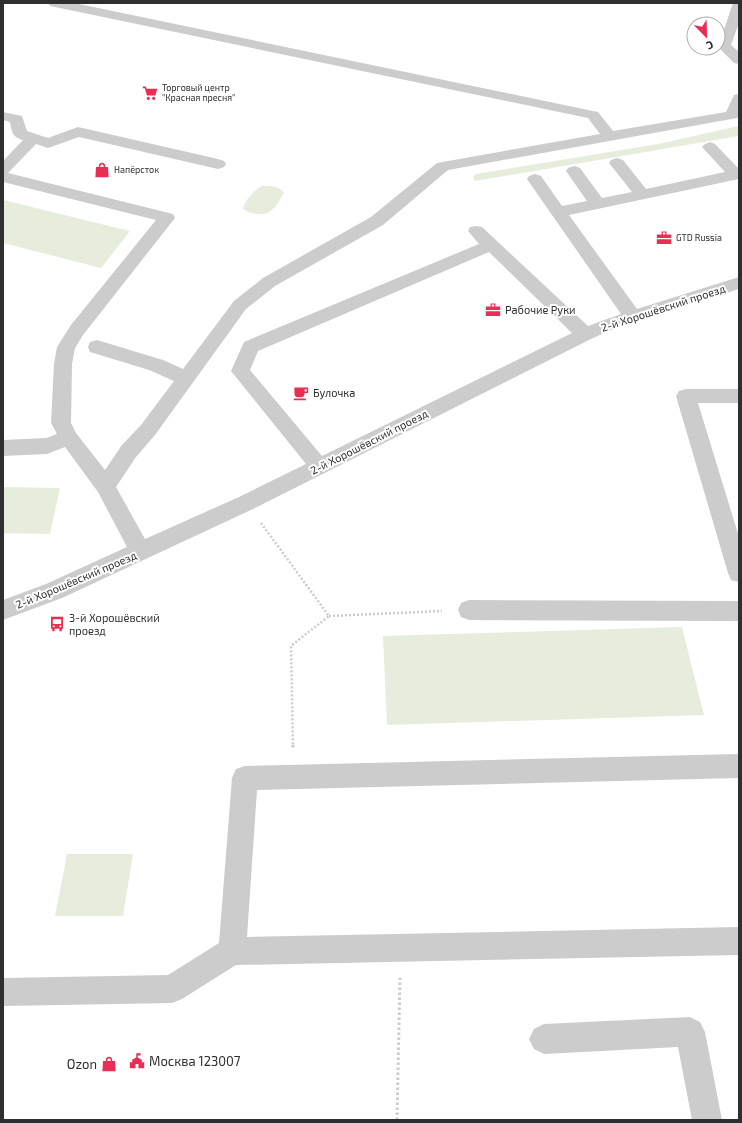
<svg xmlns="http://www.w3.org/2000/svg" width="742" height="1123" viewBox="0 0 742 1123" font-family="'Exo 2',sans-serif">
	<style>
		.green { fill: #e7eddc }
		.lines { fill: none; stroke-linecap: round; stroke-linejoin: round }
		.path-far1 { stroke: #ccc; stroke-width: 2.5; stroke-dasharray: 2 2; stroke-linecap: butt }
		.path { stroke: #ccc; stroke-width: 3; stroke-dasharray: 2.5 2.5; stroke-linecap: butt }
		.minor { fill: #ccc; fill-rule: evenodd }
		.labels { text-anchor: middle; stroke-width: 4; stroke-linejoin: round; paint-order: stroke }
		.far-poi-label { font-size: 9px; fill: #2f2f2f; stroke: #fff; text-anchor: start }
		.street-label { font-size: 11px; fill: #2f2f2f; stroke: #fff }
		.poi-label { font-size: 11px; fill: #2f2f2f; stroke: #fff; text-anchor: start }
		.near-poi-label { font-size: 13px; fill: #2f2f2f; stroke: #fff; text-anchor: start }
	</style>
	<rect width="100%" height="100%" fill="#fff"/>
	<!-- green -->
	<path class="green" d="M739,126v10l-264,45 -2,-4 3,-3 182,-30z
		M262,186c7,-1 19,1 22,7 -11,19 -17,27 -40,17l-1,-1c1,-8 12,-20 19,-23z
		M3,200l127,31 -29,37 -98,-25z
		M3,487l57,1 -10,46 -47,-1z
		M682,627l22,88 -317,10 -4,-89z
		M67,854h66l-10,62h-68z"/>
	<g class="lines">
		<!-- path-far1 -->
		<path class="path-far1" d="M261,523l68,93 -38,30 2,100
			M329,616l113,-5"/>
		<!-- path -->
		<path class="path" d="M293,745v3
			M397,1120l3,-142"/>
		<!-- minor -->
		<path class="minor" d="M48,3h26l519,108 5,1 15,19 113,-19 8,-17 5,-1v22l-2,2 -289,52 -65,55 -108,61 -29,23 -91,126 -19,22 -20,30 29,52 94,-42 67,-33 -75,-93 13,-29 235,-98 -11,-13 2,-4 6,-1 6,1 106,99 33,-12 -94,-135 2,-3 6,-2 6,2 21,30 25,-5 -21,-30 2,-3 6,-2 6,2 22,30 30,-6 -23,-29 2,-3 6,-2 6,2 23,29 79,-17 -23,-25 3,-3 5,-2 5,2 24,25v10l-170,36 68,94 102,-32v12l-124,39 -24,11 -338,170 -191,89 -59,22v-20l43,-16 81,-37 -29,-55 -33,-45 -18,7 -44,2v-16l43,-2 11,-4 -6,-11 3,-59 3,-17 14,-22 85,-105 -153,-38v-21l20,-21c-11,-3 -11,-8 -13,-18l-7,-2v-8l19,4 5,15 21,7 30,-11 140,32 6,2 2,3 -2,3 -6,2 -139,-32 -31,11 -12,-4 -28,29 165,41 2,4 -92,117 -8,13 -3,16 -1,59 5,10 29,37 17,-25 19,-20 33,-44 -25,-11 -59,-18 -2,-5 2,-5 7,-2 66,20 20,9 51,-68 29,-23 108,-61 66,-54 163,-29 -12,-16 -533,-111 -5,-1zM489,252l83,81 -250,123 -72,-86 8,-19z
			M733,3h6v20l-8,22 8,7v12l-5,-1 -16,-16z
			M686,389h53v14h-41l41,134v45l-8,-2 -3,-7 -52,-177 3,-5z
			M469,600l270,1v20l-270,-1 -8,-3 -3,-7 3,-7z
			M739,754v24l-482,12 -10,147 492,-10v28l-503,10 -54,34 -10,4 -169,3v-28l165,-3 51,-32 13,-165 4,-9 9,-3z
			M690,1017l10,5 5,10 17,88h-30l-14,-73 -134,7 -10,-5 -5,-10 5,-10 10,-5z"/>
	</g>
	<!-- icons -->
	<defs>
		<g id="supermarket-bare" transform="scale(1.2)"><path d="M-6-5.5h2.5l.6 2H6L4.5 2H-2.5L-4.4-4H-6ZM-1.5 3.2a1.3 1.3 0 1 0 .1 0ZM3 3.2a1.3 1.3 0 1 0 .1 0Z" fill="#e92d53" stroke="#fff" stroke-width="2.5" paint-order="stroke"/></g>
		<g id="shop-bare" transform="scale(1.2)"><path d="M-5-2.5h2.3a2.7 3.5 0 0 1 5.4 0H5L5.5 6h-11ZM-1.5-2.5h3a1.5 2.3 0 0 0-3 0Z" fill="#e92d53" stroke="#fff" stroke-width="2.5" paint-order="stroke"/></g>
		<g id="office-bare" transform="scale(1.2)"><path d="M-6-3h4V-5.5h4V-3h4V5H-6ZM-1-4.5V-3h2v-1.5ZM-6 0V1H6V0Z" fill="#e92d53" stroke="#fff" stroke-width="2.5" paint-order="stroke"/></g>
		<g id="cafe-bare" transform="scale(1.2)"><path d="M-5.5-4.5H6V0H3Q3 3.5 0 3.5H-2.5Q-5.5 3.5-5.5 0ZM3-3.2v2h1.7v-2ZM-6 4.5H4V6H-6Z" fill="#e92d53" stroke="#fff" stroke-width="2.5" paint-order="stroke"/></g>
		<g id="bus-bare" transform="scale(1.2)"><path d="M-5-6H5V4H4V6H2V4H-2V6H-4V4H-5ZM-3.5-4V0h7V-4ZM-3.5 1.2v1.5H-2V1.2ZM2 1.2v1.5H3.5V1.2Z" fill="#e92d53" stroke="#fff" stroke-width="2.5" paint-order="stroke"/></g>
		<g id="civic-bare" transform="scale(1.2)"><path d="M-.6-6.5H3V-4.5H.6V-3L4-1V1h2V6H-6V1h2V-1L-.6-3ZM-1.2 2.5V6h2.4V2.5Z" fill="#e92d53" stroke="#fff" stroke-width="2.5" paint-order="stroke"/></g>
	</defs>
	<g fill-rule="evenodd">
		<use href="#supermarket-bare" x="150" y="93"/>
		<use href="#shop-bare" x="102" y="170"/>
		<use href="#office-bare" x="664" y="238"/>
		<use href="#office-bare" x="493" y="310"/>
		<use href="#cafe-bare" x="301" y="393"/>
		<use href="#bus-bare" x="57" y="624"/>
		<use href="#civic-bare" x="137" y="1061"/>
		<use href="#shop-bare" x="109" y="1064"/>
	</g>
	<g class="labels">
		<!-- far-poi labels -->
		<g class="far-poi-label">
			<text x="162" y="91">Торговый центр<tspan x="162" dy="10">"Красная пресня"</tspan></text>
			<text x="114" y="173">Напёрсток</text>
			<text x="676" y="241">GTD Russia</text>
		</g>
		<!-- street labels -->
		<g class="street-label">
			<text transform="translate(663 308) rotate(-18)" y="4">2-й Хорошёвский проезд</text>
			<text transform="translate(369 442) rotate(-27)" y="4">2-й Хорошёвский проезд</text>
			<text transform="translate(76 580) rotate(-23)" y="4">2-й Хорошёвский проезд</text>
		</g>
		<!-- poi labels -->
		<g class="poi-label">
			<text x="505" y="314">Рабочие Руки</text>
			<text x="313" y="397">Булочка</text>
			<text x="69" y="622">3-й Хорошёвский<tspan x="69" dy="13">проезд</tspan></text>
		</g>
		<!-- near-poi labels -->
		<g class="near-poi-label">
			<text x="149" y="1066">Москва 123007</text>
			<text x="97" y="1069" text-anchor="end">Ozon</text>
		</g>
	</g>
	<!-- border -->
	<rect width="742" height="1123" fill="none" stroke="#2f2f2f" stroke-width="8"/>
	<!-- north arrow -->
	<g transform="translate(706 36) rotate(157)"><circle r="19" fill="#ffffff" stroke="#acacac"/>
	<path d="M0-3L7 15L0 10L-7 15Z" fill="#e92d53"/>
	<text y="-6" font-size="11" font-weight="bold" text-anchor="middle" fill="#2f2f2f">С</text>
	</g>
</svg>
